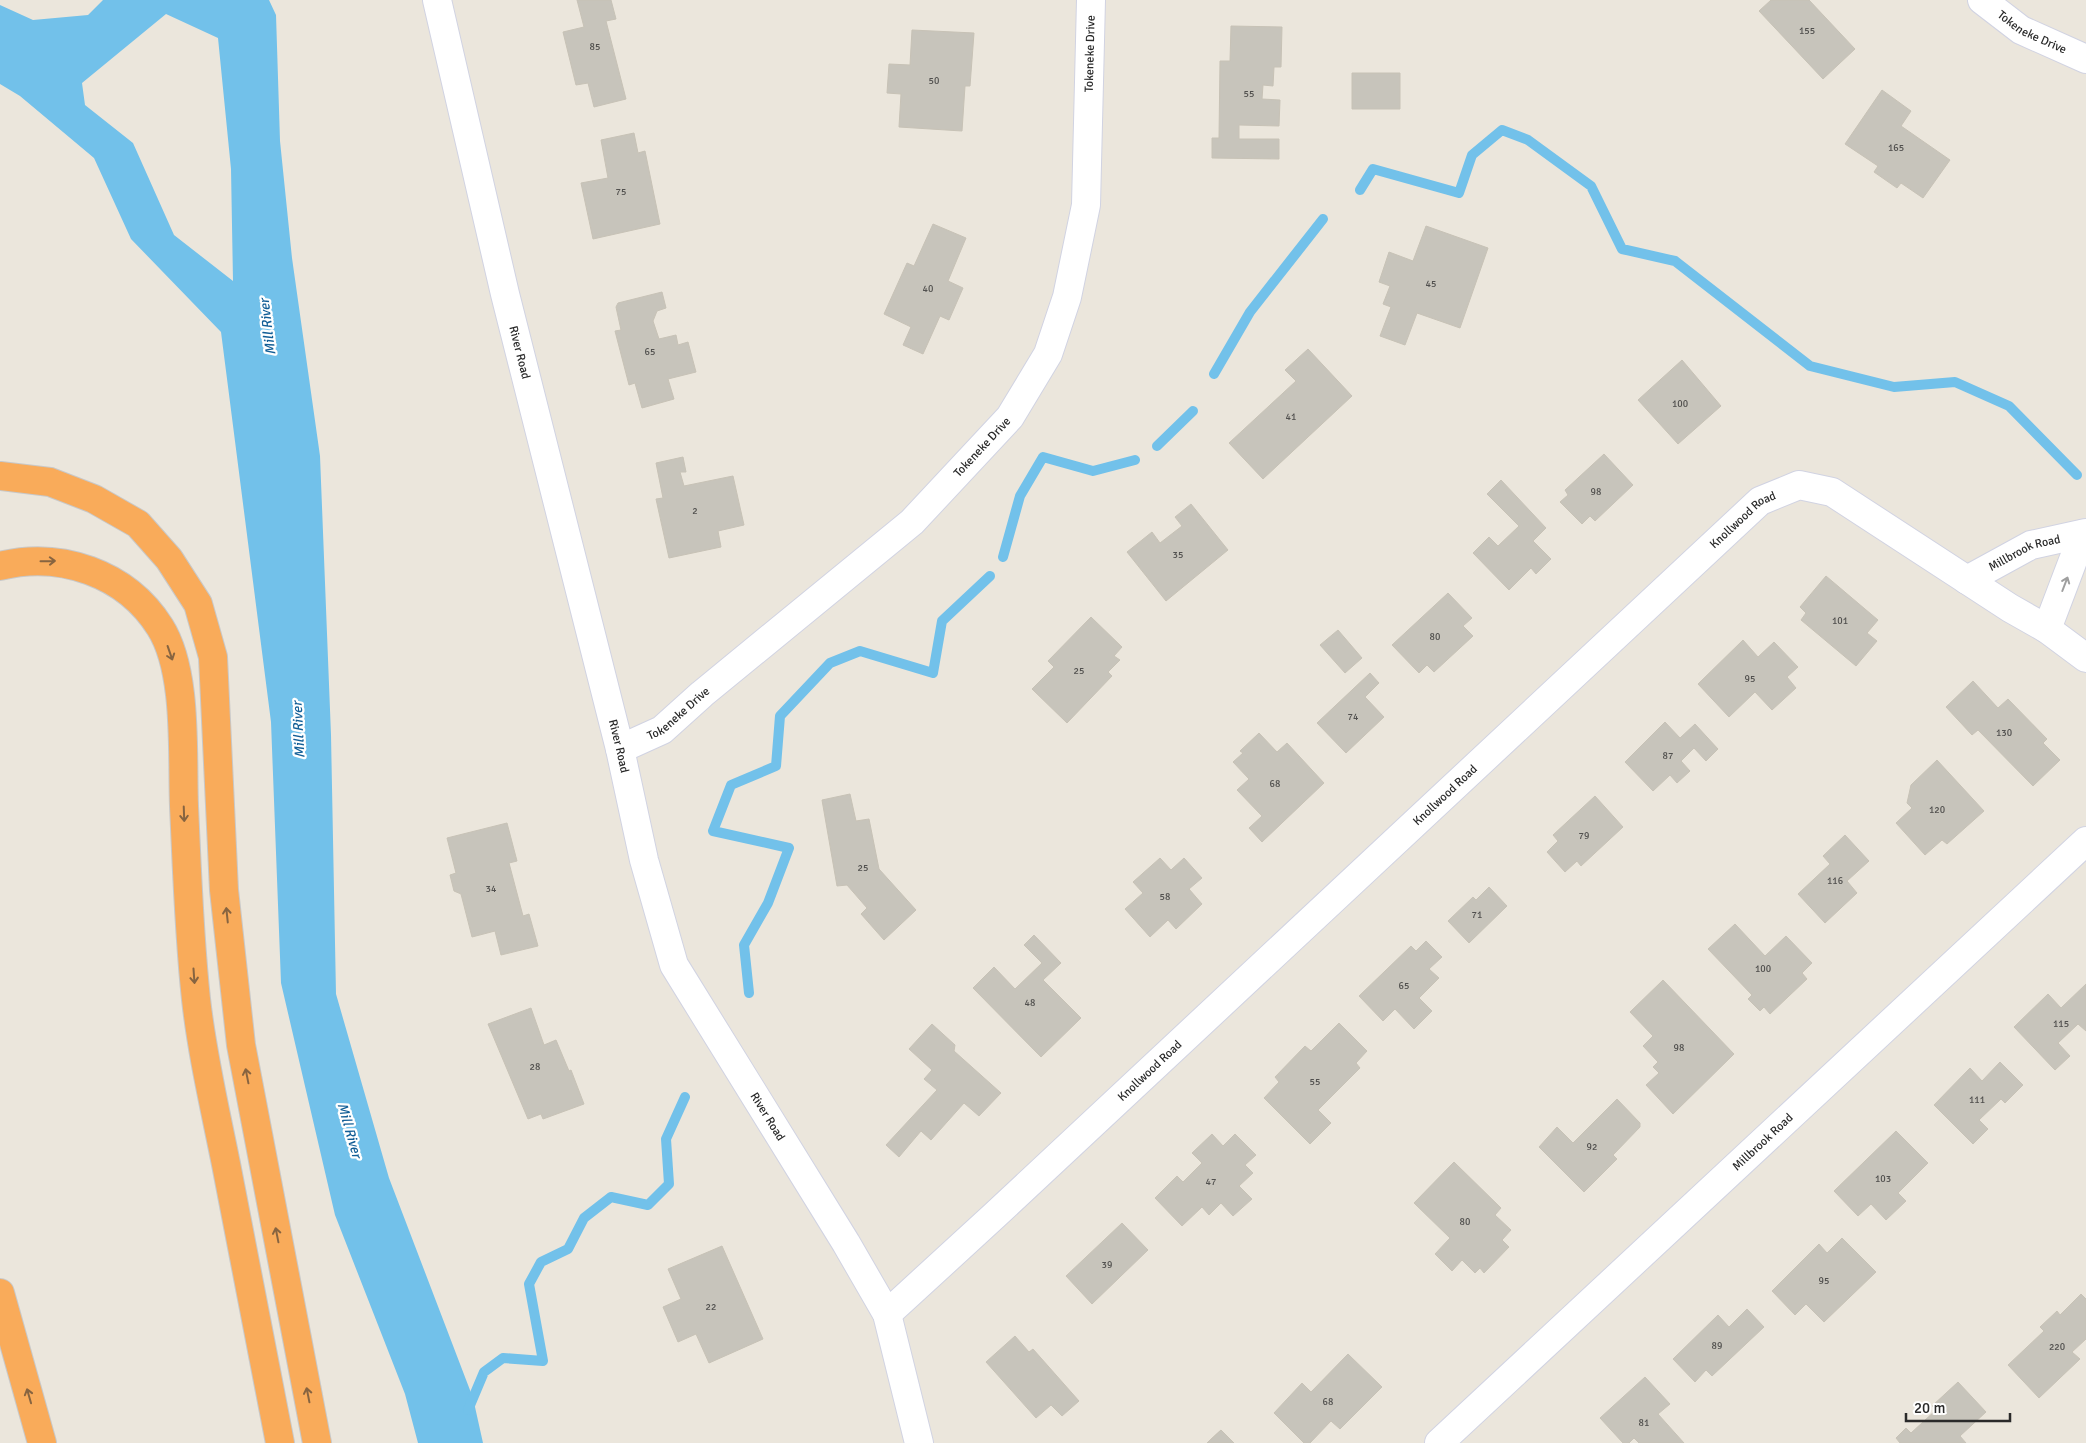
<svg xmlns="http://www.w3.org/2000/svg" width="2086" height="1443" viewBox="0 0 2086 1443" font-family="Signika,sans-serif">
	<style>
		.water { fill: #72c1ea; fill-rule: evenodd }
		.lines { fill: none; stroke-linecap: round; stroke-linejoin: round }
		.stream { stroke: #72c1ea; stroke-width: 10 }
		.building { fill: #c7c4bb; stroke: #c7c2b6 }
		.minor-casing { stroke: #d1d3e2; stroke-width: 30 }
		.motorway-casing { stroke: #c8c8c8; stroke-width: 30 }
		.minor { stroke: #fff; stroke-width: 28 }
		.motorway { stroke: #f9ab5a; stroke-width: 28 }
		.oneway { stroke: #876440 }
		.oneway2 { stroke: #9f9f9f }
		.labels { text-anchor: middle; stroke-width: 4.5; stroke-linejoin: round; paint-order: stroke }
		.number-label { font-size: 10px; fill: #51504e }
		.street-label { font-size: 12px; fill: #2a2a2a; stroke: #fff }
		.water-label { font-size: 14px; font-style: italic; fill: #125e96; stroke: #fff }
	</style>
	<rect width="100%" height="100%" fill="#ebe6dc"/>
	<!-- water -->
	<path class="water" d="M103,0h166l7,15 4,126 12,117 28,198 11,279 5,259 53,184 84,220 10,45h-65l-13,-49 -70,-179 -54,-232 -10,-261 -50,-390 -90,-93 -37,-81 -74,-62 -20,-12v-79l33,15 55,-5zM166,14l52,24 13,131 2,112 -59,-46 -41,-92 -48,-38 -3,-22z"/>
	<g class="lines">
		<!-- stream -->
		<path class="stream" d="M1360,190l13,-21 86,24 13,-38 30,-25 26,10 63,46 31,63 53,12 135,105 84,21 61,-5 54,24 68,69
			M1214,374l36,-62 73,-93
			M1157,446l36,-35
			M1003,557l17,-61 23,-39 50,14 42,-11
			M749,993l-5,-48 24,-42 21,-55 -76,-17 18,-46 45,-19 4,-50 50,-53 30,-12 73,22 9,-52 48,-45
			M468,1410l16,-38 19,-14 40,3 -14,-77 12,-22 27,-13 16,-31 27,-21 37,8 21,-21 -3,-45 19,-42"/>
	</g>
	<!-- building -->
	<path class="building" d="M577,0h34l5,19 -10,2 20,78 -32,8 -6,-24 -12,2 -13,-53 21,-5z
		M1771,0h38l46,49 -32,30 -64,-68z
		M1231,26l51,1 -1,40h-7l-1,19 -10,-1 -1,14 18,1 -1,26 -40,-1v14h40v20l-67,-1v-20h7l1,-77h10z
		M912,30l62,3 -4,53h-5l-3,45 -63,-4 2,-33 -14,-1 2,-29 21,1z
		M1352,73h48v36h-48z
		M1882,90l29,21 -10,15 49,34 -27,38 -22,-15 -4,5 -23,-16 4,-6 -33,-22z
		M634,133l4,20 7,-2 15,73 -67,15 -12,-56 27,-5 -7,-38z
		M933,224l33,14 -18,43 15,7 -14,32 -9,-4 -17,38 -20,-9 8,-18 -27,-13 23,-51 7,3z
		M1426,226l62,22 -28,80 -43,-15 -12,32 -25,-9 11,-29 -8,-3 7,-18 -11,-4 10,-30 24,9z
		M662,292l4,16 -9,3 -4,10 6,18 17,-4 2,10 10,-3 8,30 -28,7 6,20 -32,9 -7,-25 -6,2 -14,-54 6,-1 -5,-23 2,-4z
		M1308,349l44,47 -89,83 -34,-36 67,-62 -11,-11z
		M1682,360l39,46 -43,38 -40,-44z
		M1604,454l29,31 -38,36 -5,-5 -8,8 -22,-22 8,-7 -3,-5z
		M683,457l3,15h-6l4,14 49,-10 11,49 -26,6 3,16 -52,11 -13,-59 7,-1 -7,-35z
		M1501,480l45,48 -13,13 18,18 -15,15 -5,-6 -22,22 -36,-37 16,-16 9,9 21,-20 -32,-32z
		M1191,504l37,46 -62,51 -39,-49 25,-20 8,11 22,-17 -7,-9z
		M1826,576l52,44 -11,13 10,8 -21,25 -55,-46 5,-7 -6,-6z
		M1448,593l24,25 -9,8 10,10 -39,36 -7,-7 -8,8 -27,-28z
		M1091,617l31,30 -8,9 6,4 -12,12 4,4 -45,47 -35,-34 22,-22 -6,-6z
		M1338,630l24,28 -17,15 -25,-28z
		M1743,640l15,17 16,-15 24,25 -11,10 9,11 -24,22 -17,-18 -26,25 -31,-33z
		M1370,673l9,10 -14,14 19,20 -38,36 -29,-30z
		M1973,681l25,27 10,-9 39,40 -4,4 17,17 -27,26 -55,-56 -6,5 -26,-28z
		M1665,722l15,16 15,-14 23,25 -12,12 -12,-13 -13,13 9,10 -13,12 -7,-8 -17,16 -28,-29z
		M1259,733l18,19 10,-9 37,40 -62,59 -13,-14 13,-12 -25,-26 12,-11 -16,-17 10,-9 -3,-2z
		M1937,760l47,51 -37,33 -5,-4 -17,15 -29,-32 16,-15 -5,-5 4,-18z
		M850,794l6,27 13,-2 10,50 37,41 -32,30 -23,-26 6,-6 -20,-23 -10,1 -15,-86z
		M1595,796l28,31 -42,39 -4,-5 -12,11 -18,-20 11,-11 -5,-6z
		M507,823l10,38 -8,2 14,53 6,-2 9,32 -37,9 -6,-24 -23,6 -11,-43 -7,-3 -4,-16 6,-2 -9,-35z
		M1845,835l24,26 -22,20 10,12 -32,30 -27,-29 32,-30 -7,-8z
		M1160,858l11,12 13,-12 18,20 -13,11 13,15 -26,25 -8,-9 -18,17 -25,-28 18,-16 -10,-11z
		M1489,887l18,19 -38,37 -21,-22 25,-24 3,3z
		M1735,924l30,32 21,-20 26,27 -10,10 5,6 -37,35 -6,-7 -4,4 -12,-12 4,-4 -44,-46z
		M1034,935l27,28 -18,17 38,38 -40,39 -68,-69 21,-21 21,22 27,-26 -18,-18z
		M1426,941l16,16 -13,12 10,9 -20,20 13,13 -18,18 -19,-20 -12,12 -24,-25 52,-50 5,5z
		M1663,980l71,74 -61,60 -27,-29 13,-12 -6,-6 5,-5 -15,-16 10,-10 -23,-24z
		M2086,984v47l-8,-7 -20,19 12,13 -15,14 -41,-43 34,-33 13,14z
		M531,1008l13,37 12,-5 13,31 2,-1 13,34 -41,15 -2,-5 -13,5 -40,-95z
		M1339,1023l28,28 -11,12 4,5 -42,42 13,13 -21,21 -46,-46 15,-16 -4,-5 30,-31 6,5z
		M932,1024l23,21 -1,6 47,42 -22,23 -15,-13 -33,37 -10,-9 -22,26 -13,-12 51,-55 -13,-11 8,-9 -23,-21z
		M2000,1062l23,23 -18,18 -4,-4 -22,21 9,9 -15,15 -39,-39 36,-37 12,13z
		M1617,1099l23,24v4l-27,28 4,4 -33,33 -45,-45 18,-20 16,16z
		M1896,1131l32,32 -30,30 8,8 -20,19 -15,-16 -13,12 -24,-25z
		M1212,1134l11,12 12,-12 21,21 -11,10 8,8 -14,13 13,13 -19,17 -12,-13 -12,12 -7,-8 -20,19 -27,-28 22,-22 6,6 19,-19 -10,-10z
		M1454,1162l47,46 -6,7 16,15 -9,10 7,7 -25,26 -4,-5 -5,5 -13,-13 -10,11 -17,-17 15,-16 -36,-35z
		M1122,1223l26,27 -56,54 -26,-28z
		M1842,1238l34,34 -52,50 -18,-18 -11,11 -23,-24 47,-47 8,9z
		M722,1246l41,93 -54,24 -13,-29 -18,8 -15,-35 18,-8 -13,-30z
		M2081,1294l5,5v40l-14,13 8,7 -41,39 -31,-33 36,-34 -4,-4 17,-16 3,4z
		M1747,1309l17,18 -52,49 -6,-6 -11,12 -22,-23 45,-44 11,12z
		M1015,1336l14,16 4,-3 46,52 -17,15 -11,-11 -15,13 -50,-56z
		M1348,1354l34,33 -42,42 -9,-8 -21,22h-6l-30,-30 28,-30 9,9z
		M1645,1377l25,27 -12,10 26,29h-45l-5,-5 -5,5h-6l-23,-25z
		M1958,1382l28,30 -26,24 6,7h-66l-4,-5 10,-10 5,5 25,-23 -4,-4z
		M1221,1430l13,13h-27z
		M1221,1430l13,13h-27z"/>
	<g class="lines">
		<!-- minor casing -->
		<g class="minor-casing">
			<g id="minor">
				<path id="s1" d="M437,0l68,294 115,455 24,111 30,105 172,278 41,71 32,129"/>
				<path id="s2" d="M1982,0l39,30 65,29"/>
				<path id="s3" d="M1967,580l64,-35 55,-12"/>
				<path d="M2047,629l36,-95"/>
				<path id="s4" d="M620,749l42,-19 40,-36 210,-172 98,-105 38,-63 19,-57 19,-92 5,-205"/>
				<path id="s5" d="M887,1314l108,-99 765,-714 39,-16 33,7 178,116 37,21 39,29"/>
				<path id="s6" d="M1439,1443l647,-602"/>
			</g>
		</g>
		<!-- motorway casing -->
		<g class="motorway-casing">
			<path id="motorway" d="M0,476l50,6 44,17 44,25 31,35 29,45 15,53 11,233 17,155 76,398
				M0,566c60,-15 126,7 160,61 28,44 22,127 24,179 3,64 5,129 12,193 6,55 19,110 30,165 18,93 36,186 54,279
				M0,1293l42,150"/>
		</g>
		<!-- minor -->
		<use href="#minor" class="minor"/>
		<!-- motorway -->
		<use href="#motorway" class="motorway"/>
	</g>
	<!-- one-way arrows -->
	<defs><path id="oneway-shaft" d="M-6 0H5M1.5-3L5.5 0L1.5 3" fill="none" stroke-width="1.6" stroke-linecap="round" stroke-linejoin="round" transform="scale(1.25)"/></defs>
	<g class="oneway">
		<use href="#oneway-shaft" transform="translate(48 561) rotate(-1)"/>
		<use href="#oneway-shaft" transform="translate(170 653) rotate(71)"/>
		<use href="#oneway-shaft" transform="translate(184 814) rotate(88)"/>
		<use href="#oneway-shaft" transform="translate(227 915) rotate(-96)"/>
		<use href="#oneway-shaft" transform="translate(194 976) rotate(86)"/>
		<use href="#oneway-shaft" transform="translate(247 1076) rotate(-101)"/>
		<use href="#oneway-shaft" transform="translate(277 1235) rotate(-101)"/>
		<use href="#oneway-shaft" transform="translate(308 1395) rotate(-101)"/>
		<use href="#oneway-shaft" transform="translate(29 1396) rotate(-106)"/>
	</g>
	<use class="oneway2" href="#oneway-shaft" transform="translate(2065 584) rotate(-69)"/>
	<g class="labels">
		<!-- number labels -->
		<g class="number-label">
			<text x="1807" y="34">155</text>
			<text x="595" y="50">85</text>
			<text x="934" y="84">50</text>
			<text x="1249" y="97">55</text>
			<text x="1896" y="151">165</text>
			<text x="621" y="195">75</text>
			<text x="1431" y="287">45</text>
			<text x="928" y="292">40</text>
			<text x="650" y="355">65</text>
			<text x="1680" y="407">100</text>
			<text x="1291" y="420">41</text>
			<text x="1596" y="495">98</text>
			<text x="695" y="514">2</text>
			<text x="1178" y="558">35</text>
			<text x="1840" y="624">101</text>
			<text x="1435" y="640">80</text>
			<text x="1079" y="674">25</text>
			<text x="1750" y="682">95</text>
			<text x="1353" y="720">74</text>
			<text x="2004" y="736">130</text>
			<text x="1668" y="759">87</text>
			<text x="1275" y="787">68</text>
			<text x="1937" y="813">120</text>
			<text x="1584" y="839">79</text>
			<text x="863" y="871">25</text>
			<text x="1835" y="884">116</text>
			<text x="491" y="892">34</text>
			<text x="1165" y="900">58</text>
			<text x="1477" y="918">71</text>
			<text x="1763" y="972">100</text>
			<text x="1404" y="989">65</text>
			<text x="1030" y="1006">48</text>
			<text x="2061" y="1027">115</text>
			<text x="1679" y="1051">98</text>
			<text x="535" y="1070">28</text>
			<text x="1315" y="1085">55</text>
			<text x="1977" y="1103">111</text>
			<text x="1592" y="1150">92</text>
			<text x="1883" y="1182">103</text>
			<text x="1211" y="1185">47</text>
			<text x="1465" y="1225">80</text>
			<text x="1107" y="1268">39</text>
			<text x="1824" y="1284">95</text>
			<text x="711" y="1310">22</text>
			<text x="1717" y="1349">89</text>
			<text x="2057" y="1350">220</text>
			<text x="1328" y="1405">68</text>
			<text x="1644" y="1426">81</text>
		</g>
		<!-- street labels -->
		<g class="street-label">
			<text dy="4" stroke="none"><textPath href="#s2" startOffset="60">Tokeneke Drive</textPath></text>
			<text dy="4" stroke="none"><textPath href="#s4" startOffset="894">Tokeneke Drive</textPath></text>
			<text dy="4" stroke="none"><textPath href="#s1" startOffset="362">River Road</textPath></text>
			<text dy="4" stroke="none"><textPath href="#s4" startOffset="474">Tokeneke Drive</textPath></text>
			<text dy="4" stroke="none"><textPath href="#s5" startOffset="1168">Knollwood Road</textPath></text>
			<text dy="4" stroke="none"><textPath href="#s3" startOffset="64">Millbrook Road</textPath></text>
			<text dy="4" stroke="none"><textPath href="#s4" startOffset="69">Tokeneke Drive</textPath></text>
			<text dy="4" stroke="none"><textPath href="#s1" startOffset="768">River Road</textPath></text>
			<text dy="4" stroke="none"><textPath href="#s5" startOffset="762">Knollwood Road</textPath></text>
			<text dy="4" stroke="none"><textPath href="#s5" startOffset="358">Knollwood Road</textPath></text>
			<text dy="4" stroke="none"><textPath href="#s1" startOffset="1172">River Road</textPath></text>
			<text dy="4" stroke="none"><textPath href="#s6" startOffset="442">Millbrook Road</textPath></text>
		</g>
		<!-- water labels -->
		<g class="water-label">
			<text transform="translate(267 327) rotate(-97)" y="5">Mill River</text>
			<text transform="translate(298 730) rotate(-93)" y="5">Mill River</text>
			<text transform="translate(350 1130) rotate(74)" y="5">Mill River</text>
		</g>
	</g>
	<!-- scale -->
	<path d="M1906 1413v8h104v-8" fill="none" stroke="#2a2a2a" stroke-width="2.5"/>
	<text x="1914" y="1413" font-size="15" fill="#2a2a2a" stroke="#ffffff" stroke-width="4" paint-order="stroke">20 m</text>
</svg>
